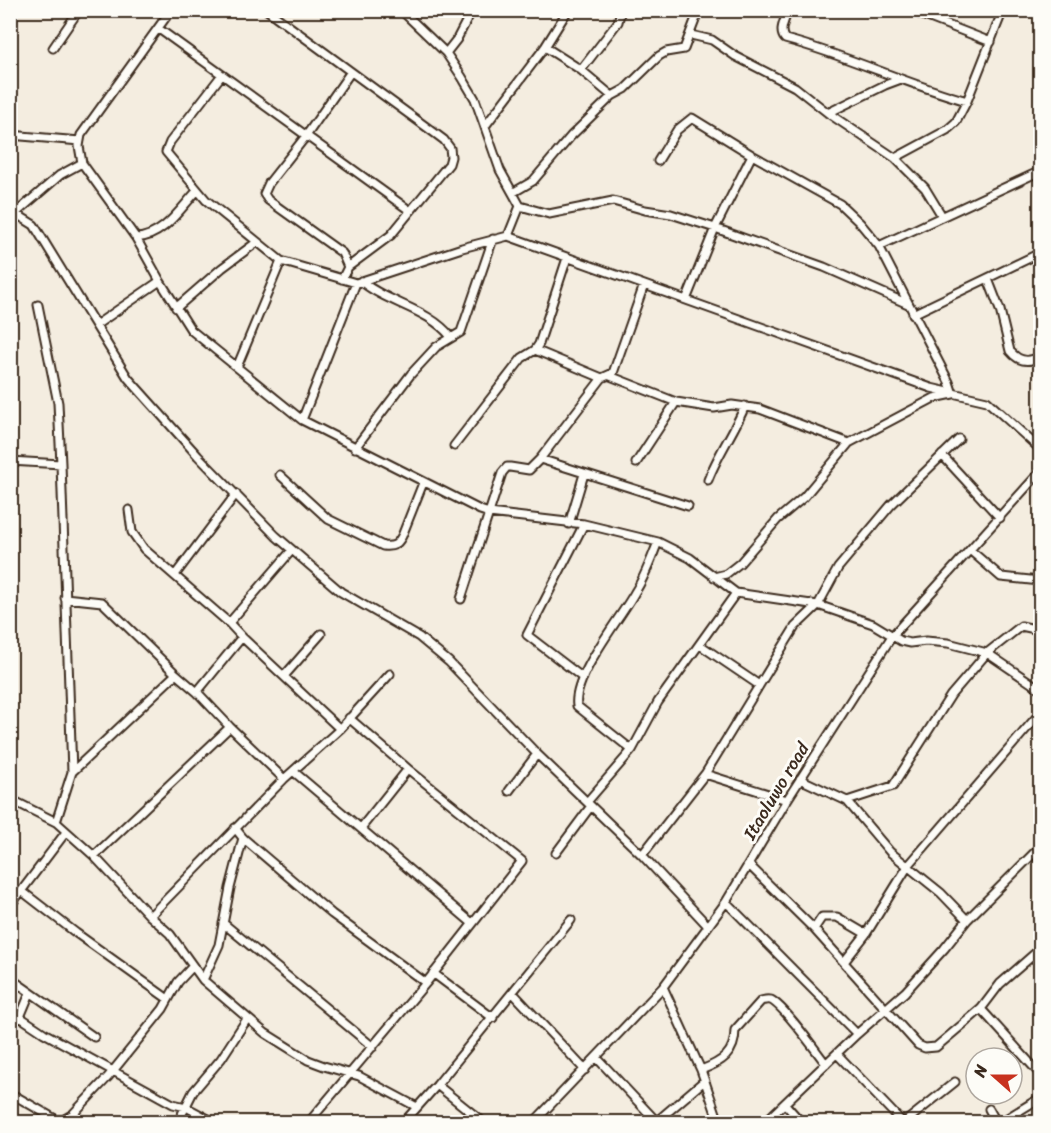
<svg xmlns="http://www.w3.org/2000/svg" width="1051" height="1133" viewBox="0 0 1051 1133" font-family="Sriracha,sans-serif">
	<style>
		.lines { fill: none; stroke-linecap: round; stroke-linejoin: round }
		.minor-casing { stroke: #3b2a1e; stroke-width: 11 }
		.minor { stroke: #fdfcf7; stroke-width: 7 }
		.labels { text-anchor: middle; stroke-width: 6; stroke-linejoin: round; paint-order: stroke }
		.street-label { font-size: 18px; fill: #3b2a1e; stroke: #fdfcf7 }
	</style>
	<rect width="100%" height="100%" fill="#f4ede0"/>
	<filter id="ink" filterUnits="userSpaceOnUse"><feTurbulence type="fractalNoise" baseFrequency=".0167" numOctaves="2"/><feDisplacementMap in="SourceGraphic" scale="12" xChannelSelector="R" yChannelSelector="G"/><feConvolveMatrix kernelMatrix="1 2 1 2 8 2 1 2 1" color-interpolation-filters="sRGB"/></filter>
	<g filter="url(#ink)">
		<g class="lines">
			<!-- minor casing -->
			<g class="minor-casing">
				<path id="minor" d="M171,10l-90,125 -2,11 3,17 54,75 24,43 31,49 111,90 178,90 9,3 95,11 74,18 32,16 46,35 82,12 55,19 28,17 9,2 16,-2 22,2 39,10 53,36
					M267,10l169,124 8,6 6,8 1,9 -2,7 -58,71 -43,32 -6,12
					M401,10l45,43 16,24 13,22 25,71 20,36 -12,30 423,152 56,13 53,48
					M788,10c-3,10 -10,21 -3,29 62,16 120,45 182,62
					M909,10l82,32
					M159,29l250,181
					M691,35l21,5 23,16 60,31 33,26 67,45 30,30 17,28
					M545,47l36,23 31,26
					M53,48l26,-38
					M446,53l11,-14 15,-29
					M581,70l37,-48 3,-12
					M221,76l-51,66 -4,10 40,48 75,61 75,22 106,-35 46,-12
					M828,113l57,-28 16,-6
					M486,125l59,-78 23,-37
					M10,135l70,6
					M1037,137l3,-10
					M895,158l52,-28 9,-8 11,-21 36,-91
					M658,161l19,-31 15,-12 60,37 88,49 20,19 19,23 70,136 4,12 -19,4 -85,45 -45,54 -26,22 -38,44 -14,11 -12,3
					M514,192l19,-11 38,-45 41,-40 13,-7 34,-33 7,-4 18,-3 15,-39
					M520,206l29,8 64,-13 32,9 26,4 44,14 109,39 84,37
					M10,210l24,15 94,153 70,78 78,80 65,56 78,45 30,25 88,92 105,101 66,71
					M16,213l44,-38 22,-12
					M136,238c27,-1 44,-29 61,-47
					M879,246l155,-72 6,2
					M348,267l-6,-14 -74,-53 -4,-6 5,-11 37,-47 44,-63
					M988,279l12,31 10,41c9,11 19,12 30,5
					M361,281c27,23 67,27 90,56
					M686,300l29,-72 37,-73
					M176,308l46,-40 35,-26
					M913,314l127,-61
					M96,325l64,-44
					M535,350l67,28
					M237,367l44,-106
					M610,376l66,26 38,6 18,-3 28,4 89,34
					M302,420l54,-137
					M454,446l68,-88 13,-8 4,-6 28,-86
					M355,448l56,-74 25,-27 25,-15 32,-93
					M942,455l58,63
					M540,459l148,47
					M10,461l51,3 -3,-61 -20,-98
					M636,463l40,-61
					M280,475l48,44 55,27c11,1 14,-1 19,-10l21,-53
					M708,480c10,-26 26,-48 37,-74
					M129,510l3,22 12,17 85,74
					M569,524l15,-50
					M970,550l31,27 39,4
					M175,575l61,-81
					M65,598l37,4 74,72 21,18
					M461,599l41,-126 5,-6h3l19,3 11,-11 62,-81 11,-5 31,-88
					M242,637l98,92
					M700,645l59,40
					M285,675l36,-41
					M583,678l-56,-43 57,-111
					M632,750l-55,-44c-5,-29 44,-88 58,-114 10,-15 16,-33 23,-50
					M293,771l179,152
					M72,772l104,-98
					M284,779l-54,-52 -33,-35 45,-55 -13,-14 63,-73
					M800,779l47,22 43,51 51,41 26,27
					M509,791l28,-37
					M10,799l46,23 38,34 56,60 20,18 33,46 62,53 43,27 16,6 35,10 58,31
					M787,800l-82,-26 90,-147 23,-22 20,-37 53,-63 68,-66
					M847,801l46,-15 58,-91 36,-42 34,-27 14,3 5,6
					M587,802l45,-52 26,-48 78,-109
					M56,822l16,-50 -11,-308
					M235,828l8,10 89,76 94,69
					M361,828l47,-59
					M556,853l35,-47
					M642,855l63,-81
					M94,856l136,-129
					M749,865l65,64 104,116 7,3 11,-1 45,-38 19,-25 40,-35
					M23,892l53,41 92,66
					M726,902l131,132
					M10,906l56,-74
					M150,916l134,-137 56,-50 50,-55
					M223,923l150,124
					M814,929l8,-12h15l29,17
					M844,962l22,-28 42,-68 132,-153
					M433,973l60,45
					M10,978l84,59
					M203,980l16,-35 11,-57 13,-50
					M663,987l38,83 18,52
					M513,993l72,77
					M981,1009l59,65
					M20,1017l24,16 129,71 13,3 28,15
					M10,1026l10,-9 10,-24
					M837,1054l65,68
					M597,1058l60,64
					M701,1070c21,-8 34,-16 34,-40l26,-29c4,-1 6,-2 10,-1 13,6 45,51 55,64
					M437,1085l46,37
					M10,1093l47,27h6l10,-6 35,-37 55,-68 15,-27 15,-16
					M785,1104l16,18
					M989,1109l6,11 6,2 39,-24
					M178,1122l15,-30 28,-33 26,-40
					M309,1122l117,-139 96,-122 -114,-92 -59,-51
					M404,1122l33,-37 134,-165
					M534,1122l129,-135 63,-85 61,-102 105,-164 148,-164
					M656,1122l48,-41
					M765,1122l92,-88 48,-42 39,-43 23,-29 73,-73
					M905,1122l50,-40"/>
			</g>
			<!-- minor -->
			<use href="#minor" class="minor"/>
		</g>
	</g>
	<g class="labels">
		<!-- street labels -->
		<g class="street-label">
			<text transform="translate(776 791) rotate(-59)" y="6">Itaoluwo road</text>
		</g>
	</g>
	<!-- margin -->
	<rect width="1051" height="1133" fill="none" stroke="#fdfcf7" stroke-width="36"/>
	<rect x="18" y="18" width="1015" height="1097" fill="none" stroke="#3b2a1e" stroke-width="2" filter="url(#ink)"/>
	<!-- north arrow -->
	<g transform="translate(994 1076) rotate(291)"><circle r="28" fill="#fdfcf7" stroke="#afa8a0" stroke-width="1.5"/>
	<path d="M0-4.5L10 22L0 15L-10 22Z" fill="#c8321e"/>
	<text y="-9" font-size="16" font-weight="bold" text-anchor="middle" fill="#3b2a1e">N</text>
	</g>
</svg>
